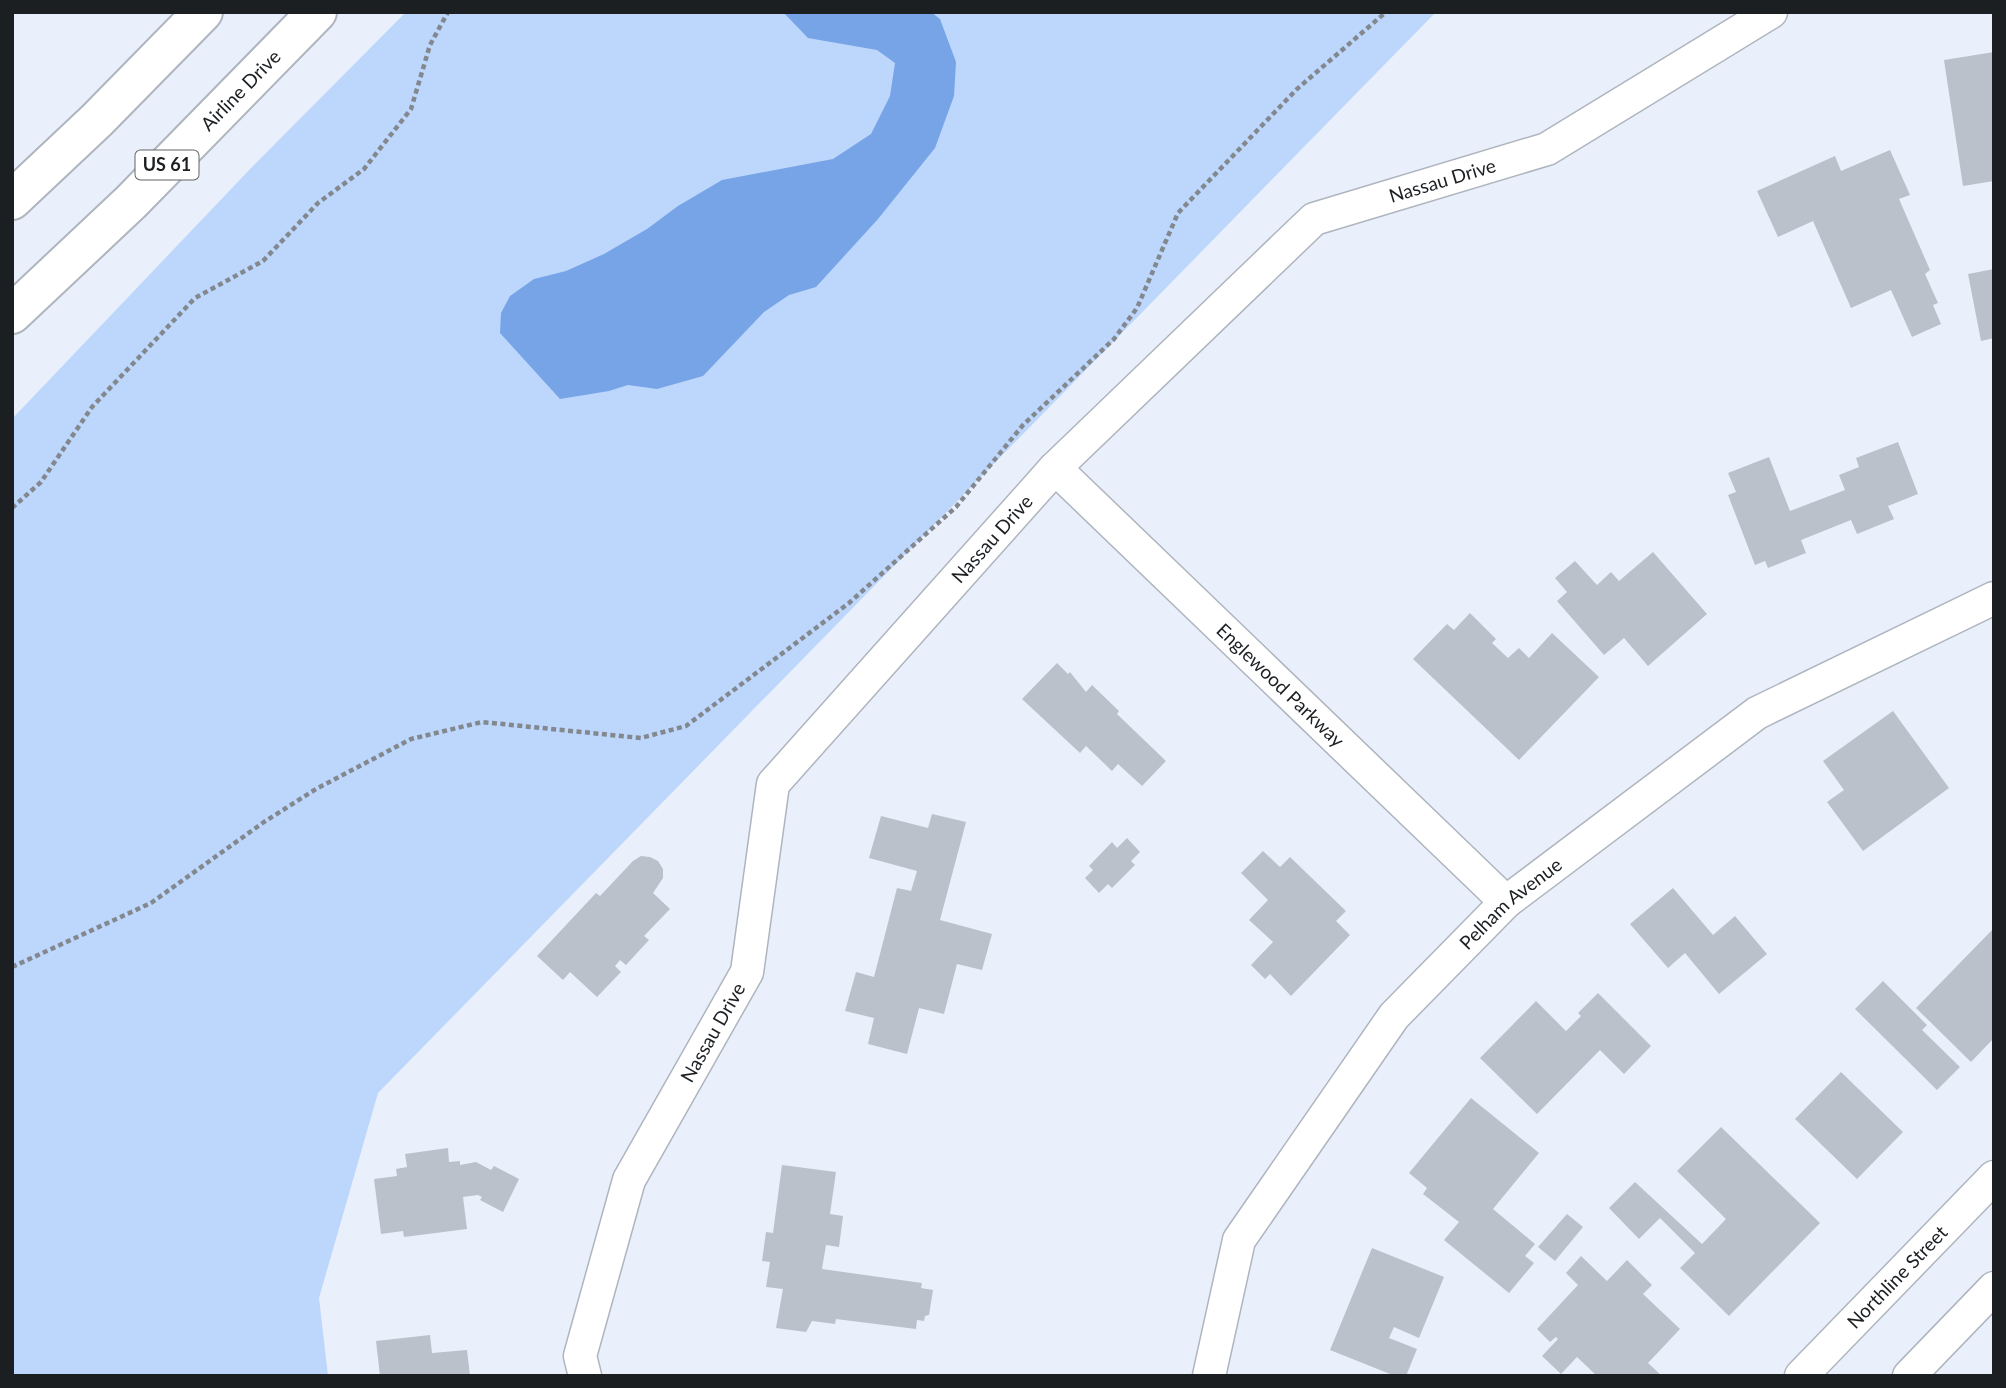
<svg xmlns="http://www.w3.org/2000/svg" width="2006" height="1388" viewBox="0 0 2006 1388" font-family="Lato,sans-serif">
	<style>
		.green { fill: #bcd6fc }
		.water { fill: #77a4e7 }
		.building { fill: #bac1cb }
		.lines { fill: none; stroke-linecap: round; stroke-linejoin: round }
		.minor-casing { stroke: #aeb5be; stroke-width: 35 }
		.trunk-casing { stroke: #aeb5be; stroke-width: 42 }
		.path { stroke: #83888f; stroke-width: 4.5; stroke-dasharray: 5 3.5; stroke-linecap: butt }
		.minor { stroke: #fff; stroke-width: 32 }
		.trunk { stroke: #fff; stroke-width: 38 }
		.labels { text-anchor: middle; stroke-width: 5; stroke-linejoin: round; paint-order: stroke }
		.shield { fill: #fff; stroke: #606264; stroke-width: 2 }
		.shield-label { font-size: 18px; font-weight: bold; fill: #1c1f22 }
		.street-label { font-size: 19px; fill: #1c1f22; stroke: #fff }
	</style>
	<rect width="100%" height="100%" fill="#eaf0fb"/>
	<!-- green -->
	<path class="green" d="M406,12h1030l-1058,1081 -59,205 9,78h-316v-957l241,-253z"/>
	<!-- water -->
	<path class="water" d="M783,12h148l9,7 16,43 -2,34 -19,52 -57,71 -62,68 -27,8 -25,17 -61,64 -46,13 -29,-4 -19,6 -49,8 -60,-66 1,-20 9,-17 24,-17 32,-8 38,-17 43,-25 31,-23 44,-26 111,-21 38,-25 19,-38 5,-33 -18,-13 -69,-12z"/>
	<!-- building -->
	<path class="building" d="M1994,52v129l-31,5 -19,-126z
		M1890,150l20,45 -11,4 31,71 -5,4 13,29 -5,2 8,19 -29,13 -21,-47 -40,18 -38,-87 -35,16 -21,-46 78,-35 6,15z
		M1994,269v69l-13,3 -13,-67z
		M1898,442l20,52 -30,12 6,13 -37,15 -6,-14 -50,20 5,13 -38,15 -3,-7 -10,4 -27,-70 8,-3 -8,-19 41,-16 21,54 55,-21 -6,-15 20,-8 -3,-9z
		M1653,552l54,62 -59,52 -24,-28 -20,17 -47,-54 10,-9 -12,-14 20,-17 22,24 14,-13 8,9z
		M1470,613l26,26 -4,4 16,15 11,-10 10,10 23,-25 47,44 -80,83 -106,-101 34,-35 7,6z
		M1057,663l11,11 2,-2 16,20 6,-7 27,26 -2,3 49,47 -24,25 -24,-22 -6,7 -26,-25 -6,7 -58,-54z
		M1893,711l56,77 -86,63 -36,-49 17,-12 -21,-29z
		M932,814l34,8 -26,98 52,14 -10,36 -25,-6 -13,50 -25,-6 -12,46 -39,-10 6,-26 -29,-7 11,-39 18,5 23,-89 14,3 6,-20 -48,-13 12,-42 47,12z
		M1127,838l13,14 -9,9 4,4 -23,23 -4,-4 -9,9 -14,-15 8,-8 -4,-4 23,-24 5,6z
		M1263,851l17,16 10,-10 56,54 -10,10 14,14 -59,61 -21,-22 -5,5 -14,-14 22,-23 -24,-22 19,-20 -27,-27z
		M641,856l9,1 8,4 5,8v9l-10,15 17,16 -26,27 5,4 -23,25 -6,-5 -5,6 6,6 -24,25 -27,-25 -7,8 -26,-24 59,-63 4,3 33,-35z
		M1673,888l40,47 22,-19 32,38 -48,40 -34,-41 -17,15 -38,-44z
		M1994,928v110l-23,24 -55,-54z
		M1883,981l44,44 -5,5 38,37 -23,23 -82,-81z
		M1598,993l53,53 -27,28 -24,-24 -63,64 -57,-56 56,-57 30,30 15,-15 -3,-3z
		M1841,1072l62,60 -46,47 -62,-60z
		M1471,1098l68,55 -46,56 42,35 -10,12 9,7 -25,30 -65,-53 15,-18 -36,-28 4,-6 -18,-15z
		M1721,1127l99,96 -91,93 -49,-48 15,-15 -35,-35 -21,21 -30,-31 26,-26 67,62 24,-25 -49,-48z
		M448,1148l1,14 11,-1v4l16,-3 15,8 3,-4 25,13 -16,33 -23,-12 2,-3 -4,-2 -15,2 4,32 -63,8 -1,-6 -22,3 -7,-55 23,-3 -1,-7 11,-2 -2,-13z
		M782,1165l54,7 -6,42 13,2 -4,31 -13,-2 -4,24 100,14 -1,5 12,2 -4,25 -4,1 -1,5 -7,-1 -1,9 -80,-10 -1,5 -23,-3 -6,11 -30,-4 7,-39 -17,-2 4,-25 -8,-1 4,-29 7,1z
		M1567,1214l16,13 -28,34 -17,-14z
		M1372,1248l72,29 -25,61 -25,-11 -5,11 28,11 -11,27h-11l-65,-26z
		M1581,1256l26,25 20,-21 25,25 -9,9 37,35 -32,34 14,13h-65l-20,-19 -16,17 -19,-18 16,-17 -2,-2 -6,5 -13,-13 41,-44 -12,-12z
		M430,1335l2,18 35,-3 3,26h-90l-4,-35z"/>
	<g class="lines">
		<!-- minor casing -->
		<g class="minor-casing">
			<g id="minor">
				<path id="s1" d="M1055,468l451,434"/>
				<path id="s2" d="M585,1376l-5,-20 49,-176 118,-208 26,-188 282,-316 259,-249 233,-70 224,-137"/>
				<path id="s3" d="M1209,1376l30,-136 155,-224 112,-114 251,-189 237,-115"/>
				<path id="s4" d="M1801,1376l193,-199"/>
				<path d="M1909,1376l85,-88"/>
			</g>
		</g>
		<!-- trunk casing -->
		<g class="trunk-casing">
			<g id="trunk">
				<path d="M12,200l85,-80 106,-108"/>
				<path id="s5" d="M12,314l119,-112 186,-190"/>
			</g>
		</g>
		<!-- path -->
		<path class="path" d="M12,508l29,-26 51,-75 103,-109 68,-37 55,-58 46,-34 47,-60 19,-64 18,-33
			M12,967l139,-64 113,-81 52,-33 95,-50 71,-17 159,16 45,-12 163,-123 107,-96 67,-82 91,-86 23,-31 41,-95 119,-124 89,-77"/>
		<!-- minor -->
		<use href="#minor" class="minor"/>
		<!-- trunk -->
		<use href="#trunk" class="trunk"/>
	</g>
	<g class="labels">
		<!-- shield labels -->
		<rect class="shield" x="135.5" y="150.5" width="63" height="29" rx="5"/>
		<g class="shield-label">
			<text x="167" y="171">US 61</text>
		</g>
		<!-- street labels -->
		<g class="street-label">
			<text dy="7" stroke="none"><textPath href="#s5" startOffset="320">Airline Drive</textPath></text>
			<text dy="7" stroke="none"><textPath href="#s2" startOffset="1549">Nassau Drive</textPath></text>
			<text dy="7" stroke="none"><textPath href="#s2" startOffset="961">Nassau Drive</textPath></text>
			<text dy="7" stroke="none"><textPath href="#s1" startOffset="313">Englewood Parkway</textPath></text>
			<text dy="7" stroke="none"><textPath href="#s3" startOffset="574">Pelham Avenue</textPath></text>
			<text dy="7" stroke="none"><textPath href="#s2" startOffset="373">Nassau Drive</textPath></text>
			<text dy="7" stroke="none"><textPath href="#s4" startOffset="138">Northline Street</textPath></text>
		</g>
	</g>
	<!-- border -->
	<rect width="2006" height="1388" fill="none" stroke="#1c1f22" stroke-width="28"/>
</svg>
